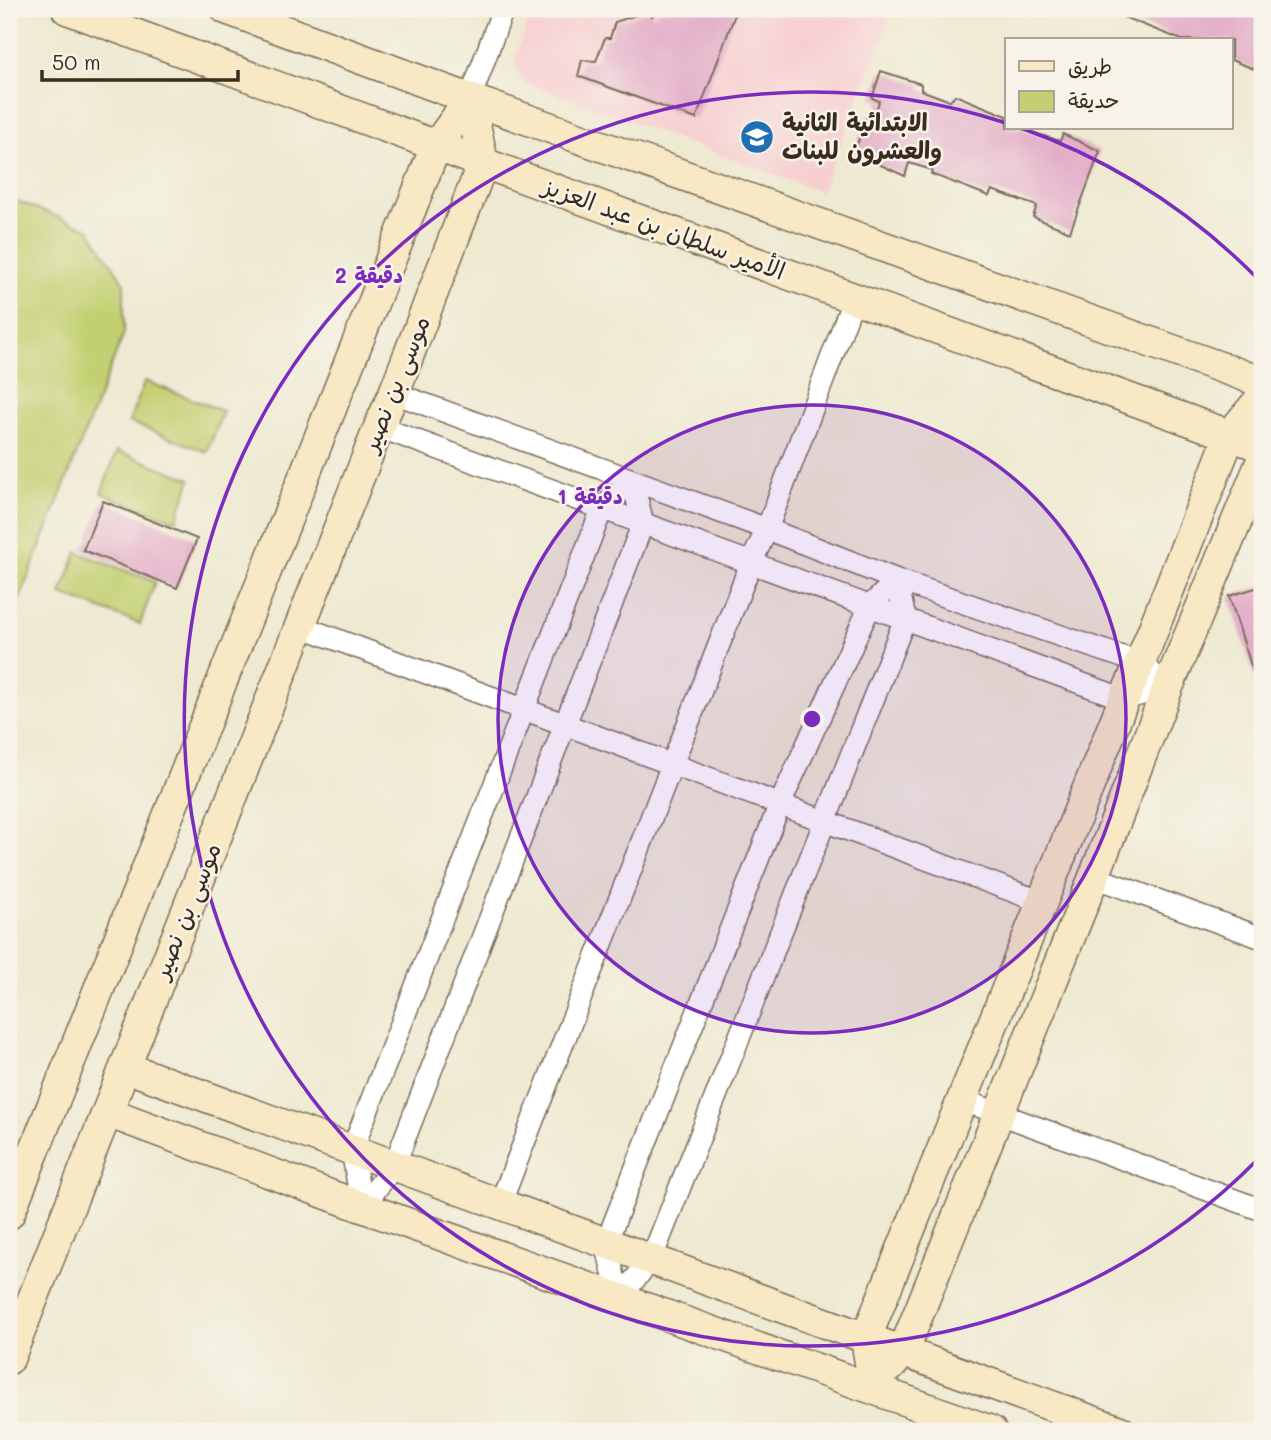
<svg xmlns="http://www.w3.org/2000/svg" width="1271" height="1440" viewBox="0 0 1271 1440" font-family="Mali,'Playpen Sans Arabic',sans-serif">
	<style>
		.built { fill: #f7cfd0 }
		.green { fill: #c3d072; stroke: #7f7d48; stroke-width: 2 }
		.building { fill: #e2abc7 }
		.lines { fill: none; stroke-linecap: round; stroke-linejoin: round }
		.street-casing { stroke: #7a6d5c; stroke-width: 24 }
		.secondary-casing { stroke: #7a6d5c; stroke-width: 33 }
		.street { stroke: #fff; stroke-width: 21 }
		.secondary { stroke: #f8e8c3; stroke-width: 30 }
		.ring { fill: none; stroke: #7b2cbf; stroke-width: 3.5 }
		.labels { text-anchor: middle; stroke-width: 5; stroke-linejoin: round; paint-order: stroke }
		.poi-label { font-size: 24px; font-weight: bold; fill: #3b2a1e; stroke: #f7f3e8; text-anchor: start }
		.street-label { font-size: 24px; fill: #3b2a1e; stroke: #f7f3e8 }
		.centre { fill: #7b2cbf; stroke: #f7f3e8; stroke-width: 3.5 }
		.ring-label { font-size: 21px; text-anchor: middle; font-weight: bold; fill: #7b2cbf; stroke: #f7f3e8; stroke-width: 5; stroke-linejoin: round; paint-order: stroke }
	</style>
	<rect width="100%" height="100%" fill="#f7f3e8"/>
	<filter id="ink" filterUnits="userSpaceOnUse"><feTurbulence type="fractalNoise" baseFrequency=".0143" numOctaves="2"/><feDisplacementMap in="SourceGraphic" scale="14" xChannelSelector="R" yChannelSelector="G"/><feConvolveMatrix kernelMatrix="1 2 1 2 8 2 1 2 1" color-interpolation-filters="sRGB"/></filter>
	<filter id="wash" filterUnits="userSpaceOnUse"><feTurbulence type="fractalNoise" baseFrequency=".00686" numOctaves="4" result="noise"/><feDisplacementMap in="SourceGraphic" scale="28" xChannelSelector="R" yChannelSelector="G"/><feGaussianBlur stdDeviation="1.57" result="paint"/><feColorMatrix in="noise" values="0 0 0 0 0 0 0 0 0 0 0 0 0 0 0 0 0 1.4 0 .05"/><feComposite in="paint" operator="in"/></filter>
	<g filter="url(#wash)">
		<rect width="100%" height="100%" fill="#eee9d0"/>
		<!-- built -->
		<path class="built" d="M533,9h361l-73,183 -299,-110 -8,-23z"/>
		<!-- green -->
		<path class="green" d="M9,198l80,31 35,54v50l-115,293z
			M145,381l78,30 -16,41 -78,-30z
			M117,451l74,28 -15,42 -75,-28z
			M77,552l78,30 -15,42 -79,-30z"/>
		<g id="blocks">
			<!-- building -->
			<path class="building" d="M663,9h74l-41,110 -118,-43 4,-16 14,1 9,-23h5l5,-16 36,-12 1,6z
				M1103,9h159v63l-31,-12v-20h-49z
				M881,71l40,13v6l29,11 5,-6 52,21v12h12l41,13 3,-7 37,17 -30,81 -37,-15 4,-11 -45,-16 -3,6 -58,-22 1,-4 -23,-7 -4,13 -51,-23 13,-37 7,2 5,-17 -7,-3z
				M103,501l94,38 -20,49 -94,-38z
				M1262,586v114l-33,-104z"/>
		</g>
	</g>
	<g filter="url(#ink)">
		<use href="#blocks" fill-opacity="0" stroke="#7a6d5c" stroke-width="2"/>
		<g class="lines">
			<!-- street casing -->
			<g class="street-casing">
				<path id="street" d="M470,99l33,-90
					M394,393l373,136 130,51 243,83 28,24
					M379,427l745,272 44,-12
					M632,480l11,43 -249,643 -32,41 -10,-57 250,-641z
					M300,626l742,276
					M1094,877l168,61
					M962,1100l300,110
					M500,1204l251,-641 16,-34 87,-231
					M619,1298l-13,-55 174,-439 90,-198 27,-26
					M619,1298l32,-38 254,-641 -8,-39"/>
			</g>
			<!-- secondary casing -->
			<g class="secondary-casing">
				<path id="secondary" d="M67,9l416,154 779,284
					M226,9l244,90 792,283
					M125,1067l995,364
					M107,1112l255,95 629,224
					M9,1214l427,-1068 34,-47
					M9,1359l370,-932 15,-34 89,-230 -13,-64
					M891,1366l12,-14 191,-475 74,-190 94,-227
					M874,1388l-8,-50 258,-639 16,-36 90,-228 32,-38"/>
			</g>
			<!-- street -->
			<use href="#street" class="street"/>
			<!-- secondary -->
			<use href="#secondary" class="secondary"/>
		</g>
	</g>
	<!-- distance rings -->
	<circle cx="812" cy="719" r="314" fill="#7b2cbf" fill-opacity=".12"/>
	<g class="ring">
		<circle cx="812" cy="719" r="314"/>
		<path d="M1259 1158A627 627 0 1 1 1006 123M1021 128A627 627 0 0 1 1259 280"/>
	</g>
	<!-- icons -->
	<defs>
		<g id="school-disc" transform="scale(1.75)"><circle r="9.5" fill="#1f6fb2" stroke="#f7f3e8"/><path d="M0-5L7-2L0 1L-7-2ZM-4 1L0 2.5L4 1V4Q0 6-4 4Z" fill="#fff"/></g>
	</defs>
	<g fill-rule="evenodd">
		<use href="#school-disc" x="757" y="137"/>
	</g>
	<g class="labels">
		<!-- poi labels -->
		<g class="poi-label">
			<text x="782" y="131">الابتدائية الثانية<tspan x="782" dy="28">والعشرون للبنات</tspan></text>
		</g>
		<!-- street labels -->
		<g class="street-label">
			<text transform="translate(664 229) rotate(20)" y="8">الأمير سلطان بن عبد العزيز</text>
			<text transform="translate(396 384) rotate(-68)" y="8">موسى بن نصير</text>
			<text transform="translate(187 911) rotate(-68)" y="8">موسى بن نصير</text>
		</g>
	</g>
	<circle cx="812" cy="719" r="10" class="centre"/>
	<g class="ring-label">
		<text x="369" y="283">2 دقيقة</text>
		<text x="590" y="504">1 دقيقة</text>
	</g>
	<!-- margin -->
	<rect width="1271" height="1440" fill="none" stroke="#f7f3e8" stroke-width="35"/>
	<!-- legend -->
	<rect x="1005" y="38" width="228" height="91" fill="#f7f3e8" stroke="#aca397" stroke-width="2"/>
	<rect x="1019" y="61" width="35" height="10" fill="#f8e8c3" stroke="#aca397" stroke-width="2"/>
	<text x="1068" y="74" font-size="21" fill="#3b2a1e">طريق</text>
	<rect x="1019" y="91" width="35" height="21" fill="#c3d072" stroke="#aca397" stroke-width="2"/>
	<text x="1068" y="108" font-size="21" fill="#3b2a1e">حديقة</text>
	<!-- scale -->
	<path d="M42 70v10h196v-10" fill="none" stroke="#3b2a1e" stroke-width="3.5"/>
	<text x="52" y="70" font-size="21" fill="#3b2a1e" stroke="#f7f3e8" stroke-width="5" paint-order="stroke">50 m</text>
</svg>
